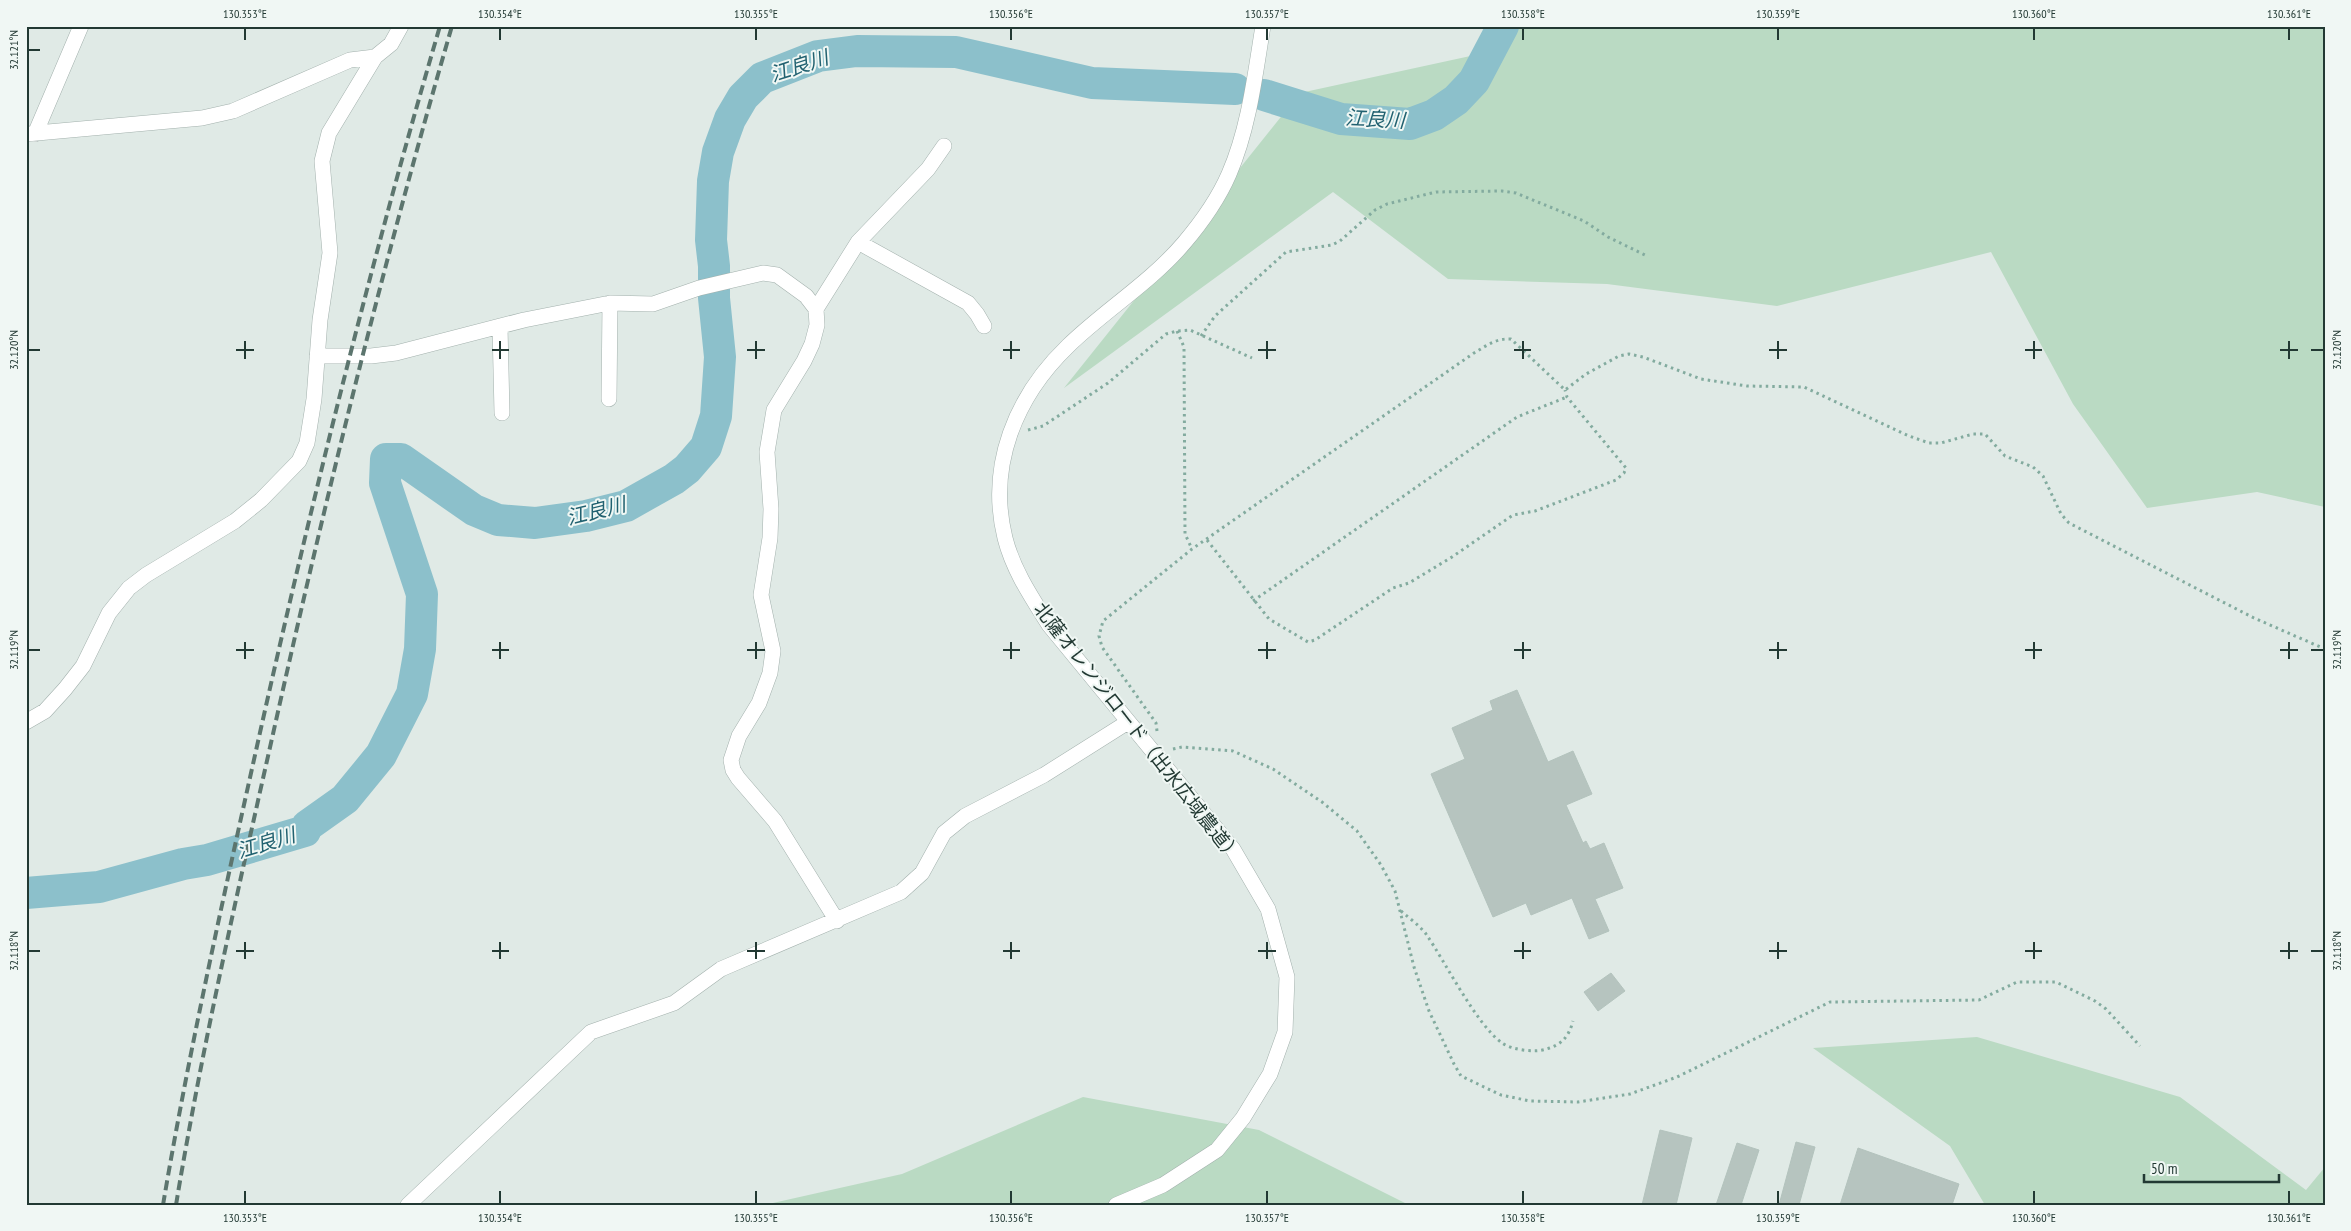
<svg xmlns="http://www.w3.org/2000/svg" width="2351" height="1231" viewBox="0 0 2351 1231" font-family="'PT Sans Narrow','Noto Sans JP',sans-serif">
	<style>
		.green { fill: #badac3 }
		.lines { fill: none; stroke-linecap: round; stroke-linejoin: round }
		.river { stroke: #8cc0cb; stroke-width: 32 }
		.building { fill: #b6c4bf; stroke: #b3c3bd }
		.minor-casing { stroke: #a3b1ad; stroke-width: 16 }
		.path { stroke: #83ab9f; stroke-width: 3; stroke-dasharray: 2.5 4; stroke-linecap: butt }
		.minor { stroke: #fff; stroke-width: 15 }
		.rail { stroke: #5c756e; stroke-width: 4; stroke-dasharray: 10 5; stroke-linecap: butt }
		.ticks { fill: none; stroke: #223933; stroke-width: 2 }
		.labels { text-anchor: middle; stroke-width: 4; stroke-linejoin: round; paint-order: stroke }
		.street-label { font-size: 19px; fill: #223933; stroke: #f0f7f4 }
		.water-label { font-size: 20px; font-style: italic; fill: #216170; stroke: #f0f7f4 }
		.neatline { fill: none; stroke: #223933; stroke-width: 2 }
		.ticks-label { font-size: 12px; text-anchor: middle; fill: #223933 }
	</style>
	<rect width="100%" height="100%" fill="#e0eae6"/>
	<!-- green -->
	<path class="green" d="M1503,26h822v481l-68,-15 -110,16 -74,-104 -82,-152 -214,54 -170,-22 -159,-5 -115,-87 -269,196 236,-295 175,-38z
		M1977,1037l203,60 126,93 19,-23v38h-340l-35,-59 -137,-98z
		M1083,1097l176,33 150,75h-645l138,-31z"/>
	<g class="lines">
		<!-- river -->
		<path class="river" d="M1264,95l77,24 69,5 24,-9 22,-15 18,-19 29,-55
			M26,893l73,-6 84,-23 24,-4 98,-29 2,-5 38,-27 36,-44 31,-61 8,-45 2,-55 -37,-111 1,-24h15l73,51 24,10 37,3 51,-7 40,-10 48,-27 13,-10 19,-22 10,-31 4,-59 -6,-59v-32l-3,-26 2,-59 5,-29 12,-33 13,-22 19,-19 56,-22 39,-5 99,1 136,31 143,6"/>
	</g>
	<!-- building -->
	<path class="building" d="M1517,690l31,72 25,-11 19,43 -26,11 17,38 3,-2 4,8 14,-6 19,45 -28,11 14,32 -20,8 -17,-41 -41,17 -5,-12 -33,14 -62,-143 34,-15 -13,-31 41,-18 -3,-9z
		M1611,973l14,18 -27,20 -14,-19z
		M1660,1130l32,8 -16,67h-34z
		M1796,1142l19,5 -16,58h-20z
		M1737,1143l22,7 -18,55h-25z
		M1858,1148l101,36 -7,21h-112z"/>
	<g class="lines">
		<!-- minor casing -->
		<g class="minor-casing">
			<path id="minor" d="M26,134l176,-16 31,-7 117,-51 25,-3
				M35,134l46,-108
				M858,242l110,61 9,11 7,12
				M816,309l42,-67 70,-73 16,-23
				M500,327l2,86
				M317,356h54l25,-3 128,-33 86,-17 43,1 46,-16 64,-15 14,2 29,21 10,13 1,16 -5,19 -8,17 -30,49 -7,42 4,57 -1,29 -9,57 12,56 -3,22 -11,30 -20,33 -8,24 2,10 5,8 37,43 62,100
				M609,399l1,-96
				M26,722l19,-11 20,-22 18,-23 26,-53 20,-25 17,-13 89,-54 26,-21 38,-39 8,-18 7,-44 6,-79 10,-67 -8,-92 7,-28 46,-76 16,-13 10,-18
				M408,1205l183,-173 83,-29 47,-34 180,-77 21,-19 22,-40 21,-17 79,-41 84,-53
				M1116,1205l47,-20 54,-35 26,-32 27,-44 15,-42 2,-55 -19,-68 -35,-60 -184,-224c-17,-27 -36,-55 -44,-87 -18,-73 11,-142 63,-192 37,-36 82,-63 116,-103 17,-20 35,-46 45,-69 20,-46 26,-99 34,-148"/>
		</g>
		<!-- path -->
		<path class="path" d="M1177,331l7,16 1,187 7,15
			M1201,336l14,-20 71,-64 46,-7 8,-4 35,-31 12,-6 49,-12 66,-1 14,2 68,28 24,16 39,19
			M1028,430l15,-4 65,-43 58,-49 11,-3 13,-1 62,28
			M1207,540l62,79 39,23 7,-2 78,-52 16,-5 43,-26 61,-42 22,-4 81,-31 8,-7 2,-5 -59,-71 -2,-7
			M1253,601l264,-184 50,-20
			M1157,731l-1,-8 -54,-76 -3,-11 4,-15 89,-72 282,-196c12,-7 22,-15 37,-14l54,51 21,-16 33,-18 10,-2 14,3 58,22 46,7 57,1 105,49 20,7h12l32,-9h12l20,22 28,11 10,9 18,38 8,9 185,95 71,31
			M1173,749l9,-2 51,4 40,18 49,33 35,29 24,34 14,26 19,76 15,44 25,53 7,12 40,19 29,6 48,1 52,-8 47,-17 153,-75 149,-2 38,-18h39l39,19 11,8 34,37
			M1401,911c8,7 18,14 25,23 20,29 50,90 76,109 10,7 33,10 44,6 16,-4 23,-13 27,-28"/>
		<!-- minor -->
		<use href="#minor" class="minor"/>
		<!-- rail -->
		<path class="rail" d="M163,1205c27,-160 63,-319 98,-477 53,-236 111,-470 179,-702
			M176,1205c26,-158 62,-315 97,-471 53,-238 111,-474 179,-708"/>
	</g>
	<!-- ticks -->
	<path class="ticks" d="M245,28v12M500,28v12M756,28v12M1011,28v12M1267,28v12M1523,28v12M1778,28v12M2034,28v12M2289,28v12M28,50h12M245,341v18M500,341v18M756,341v18M1011,341v18M1267,341v18M1523,341v18M1778,341v18M2034,341v18M2289,341v18M28,350h12M236,350h18M492,350h17M747,350h18M1003,350h17M1258,350h18M1514,350h17M1769,350h18M2025,350h17M2280,350h18M2311,350h13M245,642v17M500,642v17M756,642v17M1011,642v17M1267,642v17M1523,642v17M1778,642v17M2034,642v17M2289,642v17M28,650h12M236,650h18M492,650h17M747,650h18M1003,650h17M1258,650h18M1514,650h17M1769,650h18M2025,650h17M2280,650h18M2311,650h13M245,942v17M500,942v17M756,942v17M1011,942v17M1267,942v17M1523,942v17M1778,942v17M2034,942v17M2289,942v17M28,951h12M236,951h18M492,951h17M747,951h18M1003,951h17M1258,951h18M1514,951h17M1769,951h18M2025,951h17M2280,951h18M2311,951h13M245,1191v13M500,1191v13M756,1191v13M1011,1191v13M1267,1191v13M1523,1191v13M1778,1191v13M2034,1191v13M2289,1191v13"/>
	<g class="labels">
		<!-- street labels -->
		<g class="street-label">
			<text transform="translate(1138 732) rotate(52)" y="7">北薩オレンジロード（出水広域農道）</text>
		</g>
		<!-- water labels -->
		<g class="water-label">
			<text transform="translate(799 66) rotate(-18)" y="7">江良川</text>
			<text transform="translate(1375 119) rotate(3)" y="7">江良川</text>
			<text transform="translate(596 511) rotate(-14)" y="7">江良川</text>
			<text transform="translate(266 843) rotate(-17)" y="7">江良川</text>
		</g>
	</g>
	<!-- border -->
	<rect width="2351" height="1231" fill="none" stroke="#f0f7f4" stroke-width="55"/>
	<!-- scale -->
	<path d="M2144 1174v8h135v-8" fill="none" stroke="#223933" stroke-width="2.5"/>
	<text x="2151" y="1174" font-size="15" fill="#223933" stroke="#f0f7f4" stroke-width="4" paint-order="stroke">50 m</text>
	<rect x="28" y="28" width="2296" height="1176" class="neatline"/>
	<g class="ticks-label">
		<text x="245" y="18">130.353°E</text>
		<text x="500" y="18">130.354°E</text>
		<text x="756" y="18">130.355°E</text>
		<text x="1011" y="18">130.356°E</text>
		<text x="1267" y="18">130.357°E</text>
		<text x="1523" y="18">130.358°E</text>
		<text x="1778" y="18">130.359°E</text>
		<text x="2034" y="18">130.360°E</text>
		<text x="2289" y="18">130.361°E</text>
		<text transform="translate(14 50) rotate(-90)" y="4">32.121°N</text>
		<text transform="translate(14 350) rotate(-90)" y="4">32.120°N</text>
		<text transform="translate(2337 350) rotate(-90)" y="4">32.120°N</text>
		<text transform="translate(14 650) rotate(-90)" y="4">32.119°N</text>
		<text transform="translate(2337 650) rotate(-90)" y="4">32.119°N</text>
		<text transform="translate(14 951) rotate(-90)" y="4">32.118°N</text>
		<text transform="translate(2337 951) rotate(-90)" y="4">32.118°N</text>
		<text x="245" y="1222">130.353°E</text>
		<text x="500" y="1222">130.354°E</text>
		<text x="756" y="1222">130.355°E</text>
		<text x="1011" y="1222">130.356°E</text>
		<text x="1267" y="1222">130.357°E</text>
		<text x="1523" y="1222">130.358°E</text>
		<text x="1778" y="1222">130.359°E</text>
		<text x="2034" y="1222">130.360°E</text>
		<text x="2289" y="1222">130.361°E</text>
	</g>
</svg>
